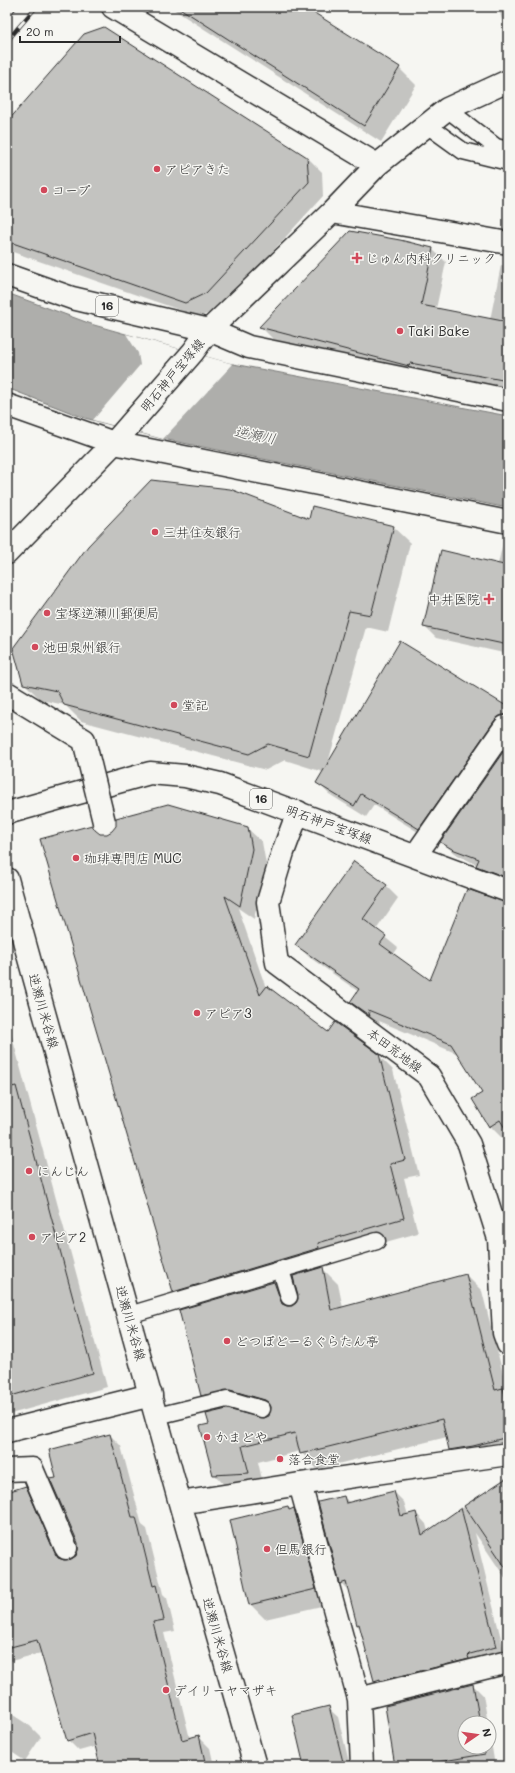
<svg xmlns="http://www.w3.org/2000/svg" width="515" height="1773" viewBox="0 0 515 1773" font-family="Mali,'Klee One',sans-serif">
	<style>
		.water { fill: #aeaeab; stroke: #7a7a78 }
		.pier { fill: #f6f6f2 }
		.shadow { fill: #0003; fill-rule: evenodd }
		.building { fill: #c3c3c0; stroke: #2b2b2b }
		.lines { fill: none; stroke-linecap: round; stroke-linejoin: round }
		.lane-casing { stroke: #2b2b2b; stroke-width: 19 }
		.street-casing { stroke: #2b2b2b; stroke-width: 25 }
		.secondary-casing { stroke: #2b2b2b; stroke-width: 25 }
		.primary-casing { stroke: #2b2b2b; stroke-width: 25 }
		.lane { stroke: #f6f6f2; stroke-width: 16 }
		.street { stroke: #f6f6f2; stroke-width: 22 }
		.secondary { stroke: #f6f6f2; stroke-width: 22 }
		.primary { stroke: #f6f6f2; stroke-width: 22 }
		.rail-casing { stroke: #2b2b2b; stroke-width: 4.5 }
		.rail { stroke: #f6f6f2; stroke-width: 3; stroke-dasharray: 9; stroke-linecap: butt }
		.street-bridge-casing { stroke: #2b2b2b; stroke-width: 25; stroke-linecap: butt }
		.street-bridge { stroke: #f6f6f2; stroke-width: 22 }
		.poi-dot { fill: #d1495b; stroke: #f6f6f2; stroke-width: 1.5 }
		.labels { text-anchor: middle; stroke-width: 3; stroke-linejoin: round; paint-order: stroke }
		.shield { fill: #f6f6f2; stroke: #686867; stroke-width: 1 }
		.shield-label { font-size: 12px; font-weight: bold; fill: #2b2b2b }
		.poi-label { font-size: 13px; fill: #2b2b2b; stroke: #f6f6f2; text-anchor: start }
		.street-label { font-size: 13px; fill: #2b2b2b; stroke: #f6f6f2 }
		.water-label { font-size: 14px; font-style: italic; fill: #525251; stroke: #f6f6f2 }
	</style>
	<rect width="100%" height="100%" fill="#f6f6f2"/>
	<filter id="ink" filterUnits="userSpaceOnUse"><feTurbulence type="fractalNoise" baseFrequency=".025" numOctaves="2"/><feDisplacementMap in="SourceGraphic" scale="8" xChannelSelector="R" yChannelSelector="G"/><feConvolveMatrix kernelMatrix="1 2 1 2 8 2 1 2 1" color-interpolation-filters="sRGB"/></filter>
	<g filter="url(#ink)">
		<!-- water -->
		<path class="water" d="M7,293l87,32 134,38 280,53v92l-345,-69 -78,-21 -78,-30z"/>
		<!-- pier -->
		<path class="pier" d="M126,334l107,30 -70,75 -70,-19 47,-55 -2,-12z"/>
		<!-- shadow -->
		<path class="shadow" d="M172,7h131l96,61 17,17 -35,57 -205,-131z
			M499,7h9v35l-2,-2z
			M7,123l300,34 15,15 1,24 -102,112 -21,9 -193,-67z
			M432,249l14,13 -10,47 54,11 11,-55 7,1v125l-107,-17 -127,-34 -13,-13z
			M309,520l84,7 17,16 -22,89 -22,-5 -38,136 180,-55v23l-77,109 -57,-35 -8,12 -37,-23 -12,-12 6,-10 -38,-12 -19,10 -185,-49 -16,-16 -24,-5 -17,-17z
			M504,538l4,1v115l-72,-16 -12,-12 74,-62z
			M508,746v139l-19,-7 -12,-13 -23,-12 -12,-11z
			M92,826l8,9 147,-7 15,14 4,22 -12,55 -16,-11 28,80 62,45 50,22 15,15 26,105 -15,3 14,55 -86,24 1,6 -144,43 -15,-15z
			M386,886l12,12 -22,32 22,18 -5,7 38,27 77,-78v230l-6,4 -12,-12 -7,-33 -25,-39 -79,-33 2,5 -18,-12 -12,-12 8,-10 -50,-35 -12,-12z
			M7,1018l100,369 -100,28z
			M322,1268l16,16 5,24 123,-33 16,16 26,103v63l-42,8 -16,-16 -3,-12 -130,32 -17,-18 -42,11 6,26 -34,3 -16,-17 -4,-49 9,-13 -17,-17 72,-112 16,16 3,8 4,-3zM246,1405l26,8 -3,4 -5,2 -38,-9z
			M110,1435l11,11 21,79 5,4 16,65 4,4 8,33 -11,2 26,106 9,-2 11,11 4,18h-113l-4,-20 -18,5 -11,-11 -27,-87 -34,9v-169l19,-6 11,12 27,62 8,-1 5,-4 2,-7 -1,-6 -20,-65z
			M508,1478v104l-33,-49 31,126 -121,32 -10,-11 -14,-51 -4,-4 -8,-34 -8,-8 3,-86 6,6 44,-11 10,10 4,13 8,-2 10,11 2,7z
			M288,1507l3,3 2,-1 15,15 22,80 -65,15 -15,-15z
			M473,1685l10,10 5,28h-23v24h24v-18l6,37h-99z
			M7,1690l6,25 17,11 11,11 -16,24 -18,-12z
			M328,1708l10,9 12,49h-45z"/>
		<!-- building -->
		<path class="building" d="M178,7h127l95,60 -36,59z
			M104,27l203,130 2,25 -103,111 -21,10 -178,-62v-119l77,-88z
			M350,231l50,9 33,8 -12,57 87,17v59l-98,-18 -1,3 -150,-39z
			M151,480l79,9 79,30 3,-13 82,20 -23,89 -22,-4 -40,145 -41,-12 -19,10 -185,-49 -7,-14 -34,-7 -10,-36 75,-102z
			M441,550l67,16v79l-85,-18z
			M400,641l108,66v7l-8,2 -5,4 -76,109 -58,-35 -7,12 -38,-23z
			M508,745v133l-32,-12 3,-7 -27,-10 -12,-7z
			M168,804l80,23 4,22 -12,57 -15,-10 35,99 7,-9 61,46 7,-10 44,32 26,106 -15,4 14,54 -86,25 1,5 -146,44 -133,-453 52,-14 3,5 5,4h7l5,-3 4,-5v-8z
			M354,861l33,24 -24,34 23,17 -6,8 50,36 37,-91 41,14v230l-8,-13 -11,7 -17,-28 10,-6 -31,-49 -83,-34 2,6 -20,-14 9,-13 -64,-44z
			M16,1086l77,287 -86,24v-309z
			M323,1267l8,43 135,-36 29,116 8,-2 5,19v30l-35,9 -24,4 -7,-31 -142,35 -5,-21 -53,13 7,27 -36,2 -13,-49 9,-2 -3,-10 21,-5 37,9 5,-2 2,-9 -2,-4 -4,-3 -35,-10 -29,6 -22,-86 95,-28 8,22 5,2h5l4,-3 2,-4 -5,-23z
			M110,1434l22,83h4l17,69 3,-1 8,35 -11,2 29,118 17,-5 7,31h-106l-8,-33 -25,8 -30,-101 -30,8v-156l19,-6 29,67 3,5 6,2 7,-1 5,-3 2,-6v-7l-28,-64 6,-1 -7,-28z
			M508,1477v94l-44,-65z
			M394,1491l7,25 15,-4 6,23 39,-27 35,139 -26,7 -2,2 1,3 -89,22v-2l-6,2 -15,-57 -2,1 -11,-43 -6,2 -22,-82 26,-6 2,7z
			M288,1506l1,4 5,-2 22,81 -67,16 -19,-85z
			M473,1684l7,39h-15v24h19l1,7 -71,12h-19l-10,-60z
			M329,1706l15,60h-40l-12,-51z"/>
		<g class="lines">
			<!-- lane casing -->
			<g class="lane-casing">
				<path id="lane" d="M447,109l49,38 12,3
					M427,125l36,26 45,11
					M281,1270l8,27
					M129,1315l248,-74
					M157,1416l70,-17 35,10"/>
			</g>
			<!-- street casing -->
			<g class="street-casing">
				<path id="street" d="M113,7l264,158
					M508,81l-61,28 -70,56 -45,47 -123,118 40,17 259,53
					M332,212l176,31
					M7,405l107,38 394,79
					M298,812l-15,40 -15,50 9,61 152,113 40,68 30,95 5,94 4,11
					M415,856l90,-129h3
					M7,1431l144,-36
					M7,1470l25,-1 34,79
					M300,1484l59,215 3,67
					M359,1699l149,-37"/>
			</g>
			<!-- secondary casing -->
			<g class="secondary-casing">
				<path id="secondary" d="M7,879l173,624 75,263
					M180,1503l120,-19 208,-30"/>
			</g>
			<!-- primary casing -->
			<g class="primary-casing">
				<path id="primary" d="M7,275l65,23 137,32 -16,22 -79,91 -107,110
					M7,813l143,-40 35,3 35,8 288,107"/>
			</g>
			<!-- lane -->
			<use href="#lane" class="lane"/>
			<!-- street -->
			<use href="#street" class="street"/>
			<!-- secondary -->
			<use href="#secondary" class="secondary"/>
			<!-- primary -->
			<use href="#primary" class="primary"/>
			<!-- rail casing -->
			<g class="rail-casing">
				<path id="rail" d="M7,16l8,-9
					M7,41l29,-34"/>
			</g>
			<!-- rail -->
			<use href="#rail" class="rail"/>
			<!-- street-bridge casing -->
			<g class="street-bridge-casing">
				<path id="street-bridge" d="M7,693l77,47 20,82"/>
			</g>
			<!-- street-bridge -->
			<use href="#street-bridge" class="street-bridge"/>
		</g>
	</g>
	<!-- markers -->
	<g class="poi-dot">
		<circle cx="157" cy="169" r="4"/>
		<circle cx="44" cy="190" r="4"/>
		<path d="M355 252h4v4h4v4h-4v4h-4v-4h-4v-4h4z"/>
		<circle cx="400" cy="331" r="4"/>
		<circle cx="155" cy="532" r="4"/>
		<path d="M487 593h4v4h4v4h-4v4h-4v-4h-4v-4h4z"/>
		<circle cx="47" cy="613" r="4"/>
		<circle cx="35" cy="647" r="4"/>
		<circle cx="174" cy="705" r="4"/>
		<circle cx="76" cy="858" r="4"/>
		<circle cx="197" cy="1013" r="4"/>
		<circle cx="29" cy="1171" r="4"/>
		<circle cx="32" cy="1237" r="4"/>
		<circle cx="227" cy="1341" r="4"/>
		<circle cx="207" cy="1437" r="4"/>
		<circle cx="280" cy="1459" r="4"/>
		<circle cx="267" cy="1549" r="4"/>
		<circle cx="166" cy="1690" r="4"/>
	</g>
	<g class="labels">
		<!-- shield labels -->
		<g class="shield">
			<rect x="96" y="296" width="22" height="20" rx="3"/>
			<rect x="250" y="789" width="22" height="20" rx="3"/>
		</g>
		<g class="shield-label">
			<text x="107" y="310">16</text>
			<text x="261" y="803">16</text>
		</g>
		<!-- poi labels -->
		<g class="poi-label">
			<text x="165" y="174">アピアきた</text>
			<text x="52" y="195">コープ</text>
			<text x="366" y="263">じゅん内科クリニック</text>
			<text x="408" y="336">Taki Bake</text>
			<text x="163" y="537">三井住友銀行</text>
			<text x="480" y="604" text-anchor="end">中井医院</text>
			<text x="55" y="618">宝塚逆瀬川郵便局</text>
			<text x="43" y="652">池田泉州銀行</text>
			<text x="182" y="710">堂記</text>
			<text x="84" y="863">珈琲専門店 MUC</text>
			<text x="205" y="1018">アピア3</text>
			<text x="37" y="1176">にんじん</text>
			<text x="40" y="1242">アピア2</text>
			<text x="235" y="1346">どつぼどーるぐらたん亭</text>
			<text x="215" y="1442">かまどや</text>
			<text x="288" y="1464">落合食堂</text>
			<text x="275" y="1554">但馬銀行</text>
			<text x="174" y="1695">デイリーヤマザキ</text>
		</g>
		<!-- street labels -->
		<g class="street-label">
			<text transform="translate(172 375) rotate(-50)" y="5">明石神戸宝塚線</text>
			<text transform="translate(329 824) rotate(20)" y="5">明石神戸宝塚線</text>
			<text transform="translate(44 1011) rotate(74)" y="5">逆瀬川米谷線</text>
			<text transform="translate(395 1050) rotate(37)" y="5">本田荒地線</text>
			<text transform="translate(131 1323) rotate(74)" y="5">逆瀬川米谷線</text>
			<text transform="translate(218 1635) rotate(74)" y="5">逆瀬川米谷線</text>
		</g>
		<!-- water labels -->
		<g class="water-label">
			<text transform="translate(255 435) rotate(11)" y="5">逆瀬川</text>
		</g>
	</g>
	<!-- margin -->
	<rect width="515" height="1773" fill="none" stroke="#f6f6f2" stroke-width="24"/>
	<rect x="12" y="12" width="491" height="1749" fill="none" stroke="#2b2b2b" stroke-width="1.5" filter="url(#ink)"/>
	<!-- north arrow -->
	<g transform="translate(477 1735) rotate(77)"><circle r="19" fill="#f6f6f2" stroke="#a5a5a2"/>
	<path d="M0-3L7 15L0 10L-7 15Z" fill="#d1495b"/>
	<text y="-6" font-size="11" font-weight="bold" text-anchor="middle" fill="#2b2b2b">N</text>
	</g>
	<!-- scale -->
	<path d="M20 36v6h100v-6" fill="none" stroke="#2b2b2b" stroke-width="2"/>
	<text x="26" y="36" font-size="12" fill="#2b2b2b" stroke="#f6f6f2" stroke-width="3" paint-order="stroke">20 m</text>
</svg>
